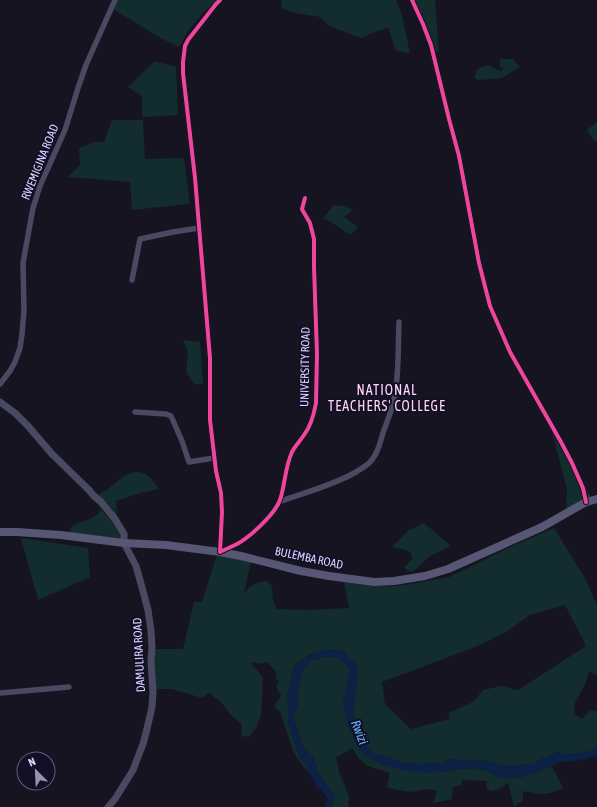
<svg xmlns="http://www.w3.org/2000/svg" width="597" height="807" viewBox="0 0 597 807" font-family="'Asap Condensed',sans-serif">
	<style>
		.green { fill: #132c2d; fill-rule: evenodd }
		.water { fill: #0d2144 }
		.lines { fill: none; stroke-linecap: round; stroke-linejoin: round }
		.minor { stroke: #4a4962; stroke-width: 5.5 }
		.tertiary { stroke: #4a4962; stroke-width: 7 }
		.secondary { stroke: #575674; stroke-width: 8 }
		.cycleway-casing { stroke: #130f26; stroke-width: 6 }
		.cycleway { stroke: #ed469a; stroke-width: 4 }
		.labels { text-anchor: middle; stroke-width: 4; stroke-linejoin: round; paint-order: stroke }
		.street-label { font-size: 12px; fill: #d9d4ff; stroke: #130f26 }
		.water-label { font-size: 13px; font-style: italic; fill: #62b6ff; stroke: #130f26 }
		.quarter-label { font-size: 14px; letter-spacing: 1px; fill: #ffd6f0; stroke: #130f26 }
	</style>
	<rect width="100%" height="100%" fill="#161421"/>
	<!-- green -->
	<path class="green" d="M113,0h105l-14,12 -15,18 -10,17 -22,-11 -47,-29z
		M282,0h114l6,15 8,38 -14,-2 -8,-24 -27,11 -32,-12 -9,-9 -25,-4 -14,-5z
		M410,0h25l4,52 -8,-2z
		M500,59h13l7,8 -18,11 -21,2 -6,-1c0,-11 4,-11 13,-14l12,6 4,-1 -4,-3z
		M155,61l21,6 2,48 -36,2v-21l-14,-9z
		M112,120h31l2,39 39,-1 6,46 -58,6 -2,-28 -62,-5 12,-12 -1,-17 15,-6h10z
		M597,122v19h-3l-7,-11z
		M334,205l9,1 10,4 -9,7 14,10 -8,8 -17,-12 -10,-5z
		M183,340l17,2 3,41 -8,2 -9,-13 2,-20z
		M552,433l40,65 -26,15 1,-24z
		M134,472c14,0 17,6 25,17l-19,4 -24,8 1,18 -21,-23 13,-8 15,-12z
		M101,509c10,11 18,18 21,32l-53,-4c0,-3 0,-7 2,-9 6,-8 25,-6 30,-19z
		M424,523l27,23 -21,10 -15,14 -5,2 -6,-4 9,-10 -4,-7 -17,-4 17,-17z
		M554,528l31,50 12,27v70l-8,-3 -3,10 -12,23 1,10 7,4 8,-9 7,1v36l-5,4 -9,2 -19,1 -6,-2 -14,6 -11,6 -26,2 -30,-6 -14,1 -10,-2 -5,1 -7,4h-25l-13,-1 -19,-7 -8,-2 -9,-7 -7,-13 -7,-20 1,-15 4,-30 -2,-5 -7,-6 -5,-7 -32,3 -14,8 -5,6 -1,9 -5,17 1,15v10l4,17 8,21 6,8 4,9 -8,-9 -8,-12 -14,-41 -6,-5 7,-11 -5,-9 3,-6 -4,-3 2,-5 -10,-11 -9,2 -3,-2 -4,1 12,15 -2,38 -5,12 -7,9 -8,-1 1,-11 -13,-12 -7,-10 -13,-10 -7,5 -30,-9h-17l-3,-40h31l11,-47h8l15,-48 34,6 -7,35c5,-11 12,-12 23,-14l5,5 1,14 4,9 32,1 40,-2 -5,-26 19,3 31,1 17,-2 38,-7 59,-29zM565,605l21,41 -68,44 -17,-4 -18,4 -10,12 -25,11 2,6 -39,10 -26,-25 -3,-22 93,-35 31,-15 24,-17z
		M21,538l67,10 2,29 -52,23z
		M336,656l14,13 -7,34 6,25 13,25 20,12 63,7 22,-4 21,3 11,6 20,1 33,-12 11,22c-6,2 -13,6 -20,6 -7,1 -13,-4 -20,-2v8l-9,7 -6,-24 -7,5 -8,3 -6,-2 -1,-8 -24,-1v5l-9,2 -1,12 -19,4 4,-12 -7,-2 -20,3 -23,-4 3,-15 -22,-7 -9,-7 -7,-11 -4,3 -12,6 3,15 10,24 -1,11h-16l2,-11 -16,-24 -5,-15 -9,-9 -7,-18 -3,-14 4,-12v-16l2,-9 4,-11 6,-7 14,-4z"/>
	<!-- water -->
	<path class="water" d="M326,649h8l10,2 5,7 7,6 2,5 -4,30 -1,15 7,20 7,13 9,7 9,2 18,7 13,1 20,-2 3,2h2l7,-4 5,-1 10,2 14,-1 11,1 19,5 26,-2 11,-6 14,-6 6,2 19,-1 9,-2 5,-4v8l-16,5 -21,2 -23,10 -18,6 -20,-1 -11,-6 -22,-3 -21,4 -23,1 -19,-3 -21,-5 -20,-12 -13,-25 -6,-25 7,-34 -14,-13 -12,1 -14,4 -6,7 -4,11 -2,9v16l-4,12 3,14 7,18 9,9 5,15 17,24 -3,11h-7l3,-8 -8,-10 -4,-3 -10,-21 -6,-8 -8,-21 -4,-17v-10l-1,-15 5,-17 1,-9c10,-10 20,-14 33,-19z"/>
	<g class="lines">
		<!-- minor -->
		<path class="minor" d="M220,0l-4,4 -28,36 -3,6 -2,16v11l12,105 15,180v62l6,51 5,22 1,19 -2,40c6,-3 11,-5 17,-8 13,-7 38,-30 43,-44 5,-15 5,-33 12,-48 3,-6 8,-11 12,-17 7,-9 10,-21 12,-32l1,-49 -3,-87v-28l-4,-16 -7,-12 -1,-2 3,-11
			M412,0l11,24 8,21 18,74 10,37 20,107 11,43 20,46 51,90 11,21 11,25 3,14
			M132,280l8,-41 33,-7 26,-4
			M0,384l10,-13 5,-9 5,-14 2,-14 2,-24 -1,-47 10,-55 7,-22 25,-56 14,-45 7,-20 29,-65
			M135,412l31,2 5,2 11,25 7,21 25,-4
			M279,502c26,-10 53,-16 77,-30 4,-3 9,-5 13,-9 8,-7 11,-20 14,-30 4,-12 10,-25 12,-38 4,-24 3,-49 4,-73
			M0,693l69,-6"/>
		<!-- tertiary -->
		<path class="tertiary" d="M0,402l15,11 13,13 24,28 37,36 5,6 7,6 14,17 9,15v9l12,23 7,25 5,19 3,21 1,16 -1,14 2,31 -1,15 -6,26 -3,11 -10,26 -18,29 -7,8"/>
		<!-- secondary -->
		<path class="secondary" d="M0,532h17l44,3 63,8 42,2 54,7 21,4 60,15 28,5 45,6 20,-1 31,-5 23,-7 94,-42 44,-25 11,-3"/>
		<!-- cycleway casing -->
		<g class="cycleway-casing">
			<path id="cycleway" d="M220,0l-4,4 -28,36 -3,6 -2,16v11l12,105 15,180v62l6,51 5,22 1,19 -2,40c6,-3 11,-5 17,-8 13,-7 38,-30 43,-44 5,-15 5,-33 12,-48 3,-6 8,-11 12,-17 7,-9 10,-21 12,-32l1,-49 -3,-87v-28l-4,-16 -7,-12 -1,-2 3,-11
				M412,0l11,24 8,21 18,74 10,37 20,107 11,43 20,46 51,90 11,21 11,25 3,14"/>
		</g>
		<!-- cycleway -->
		<use href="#cycleway" class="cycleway"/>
	</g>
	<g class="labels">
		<!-- street labels -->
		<g class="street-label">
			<text transform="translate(40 162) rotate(-68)" y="4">RWEMIGINA ROAD</text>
			<text transform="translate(305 367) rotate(-89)" y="4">UNIVERSITY ROAD</text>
			<text transform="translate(309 558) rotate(12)" y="4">BULEMBA ROAD</text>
			<text transform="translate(139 655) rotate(-93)" y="4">DAMULIRA ROAD</text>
		</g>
		<!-- water labels -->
		<g class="water-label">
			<text transform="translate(360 732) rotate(69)" y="5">Rwizi</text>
		</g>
		<!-- quarter labels -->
		<g class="quarter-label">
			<text x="387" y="395">NATIONAL<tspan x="387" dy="16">TEACHERS' COLLEGE</tspan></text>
		</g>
	</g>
	<!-- north arrow -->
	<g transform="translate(36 771) rotate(336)"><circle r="19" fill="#130f26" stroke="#625e7d"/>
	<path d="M0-3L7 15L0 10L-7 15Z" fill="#9591b1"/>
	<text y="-6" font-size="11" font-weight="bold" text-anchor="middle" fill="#d9d4ff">N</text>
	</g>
</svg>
